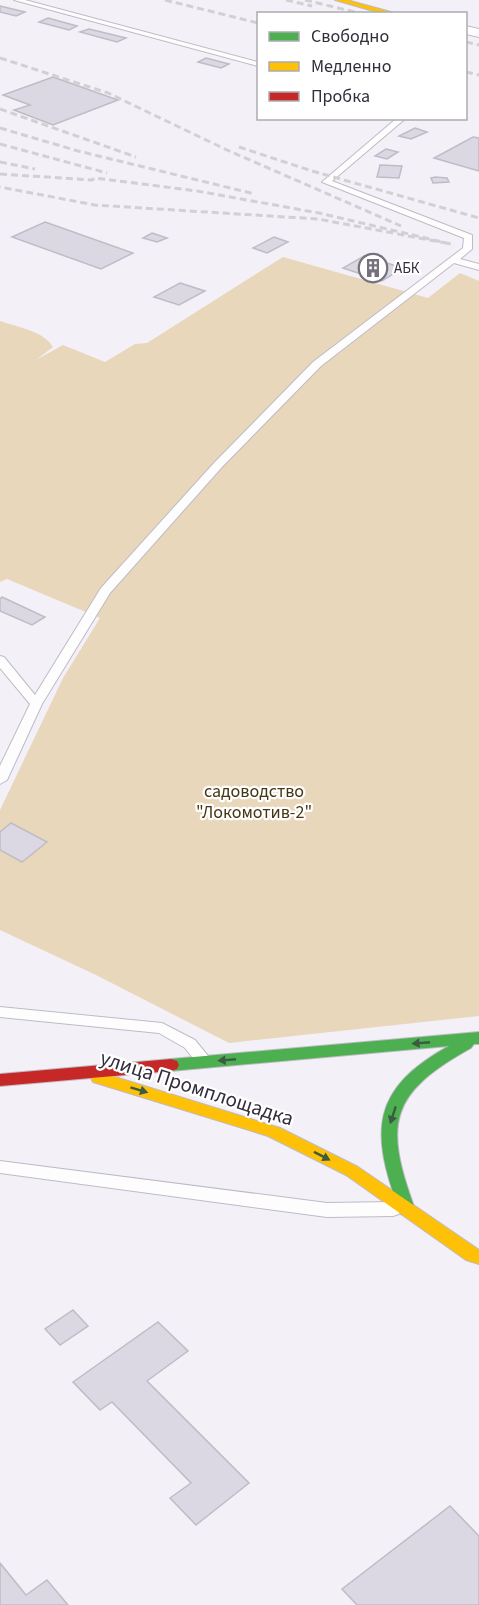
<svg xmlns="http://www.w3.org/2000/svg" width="479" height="1605" viewBox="0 0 479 1605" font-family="'Source Sans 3',sans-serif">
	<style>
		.green { fill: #e9d7bc }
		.building { fill: #dcd8e3; stroke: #bfbcc5; stroke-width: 1.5 }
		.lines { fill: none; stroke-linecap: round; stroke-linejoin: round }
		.lane-casing { stroke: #bfbbc5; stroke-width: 2 }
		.street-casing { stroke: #bfbbc5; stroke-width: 2 }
		.fast-casing { stroke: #bfbbc5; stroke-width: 2 }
		.slow-casing { stroke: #bfbbc5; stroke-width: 2 }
		.jam-casing { stroke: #bfbbc5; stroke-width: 2 }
		.lane { fill: #fdfdfe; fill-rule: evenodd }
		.street { fill: #fdfdfe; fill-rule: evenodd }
		.fast { fill: #4caf50; fill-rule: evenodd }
		.slow { fill: #ffc107; fill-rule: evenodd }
		.jam { fill: #c62828; fill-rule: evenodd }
		.rail { stroke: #d1d1d3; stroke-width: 3; stroke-dasharray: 7 4; stroke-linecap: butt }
		.oneway { fill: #3c5b42 }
		.labels { text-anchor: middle; stroke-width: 4.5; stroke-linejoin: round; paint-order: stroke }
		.far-poi-label { font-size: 15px; fill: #332e3b; stroke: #fff; text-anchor: start }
		.park-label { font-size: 18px; fill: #473613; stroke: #fff }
		.near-street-label { font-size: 21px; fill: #332e3b; stroke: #fff }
	</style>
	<rect width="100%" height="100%" fill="#f3f0f8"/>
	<!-- green -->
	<path class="green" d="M283,257l145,41 32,-25 19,8v735l-250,27 -133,-68 -96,-45v-120l63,-132 37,-60 -93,-39 -7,3v-261c17,6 44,10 53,26l-17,13 27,-15 42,17 30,-18 12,-1z"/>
	<!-- building -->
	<path class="building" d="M0,6l25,6 -9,4 -16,-4z
		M48,18l29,8 -8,4 -30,-8z
		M89,29l37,9 -9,4 -37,-10z
		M206,58l23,6 -8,4 -23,-6z
		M53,77l65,23 -65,25 -39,-15 16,-5 -27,-10z
		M415,128l12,4 -16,7 -12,-3z
		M473,137l6,1v33l-45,-13z
		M386,149l12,3 -11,7 -12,-3z
		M380,165l22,1 -3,12 -22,-1z
		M435,177l12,1 2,4 -16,1 -2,-5z
		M45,222l88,31 -32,16 -89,-32z
		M152,233l15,5 -10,4 -14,-4z
		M274,237l14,5 -21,11 -14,-5z
		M364,256l39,12 -21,13 -39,-13z
		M180,283l25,8 -26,14 -25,-8z
		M2,597l43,20 -13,8 -32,-14v-12z
		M11,823l36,19 -25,20 -22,-12v-18z
		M73,1310l15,16 -28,19 -15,-16z
		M158,1322l30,29 -41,30 102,102 -53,42 -26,-27 21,-15 -79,-81 -12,8 -27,-28z
		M450,1506l29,30v69h-122l-15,-16z
		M0,1563l26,32 21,-15 21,25h-68z"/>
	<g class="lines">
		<!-- lane casing -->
		<g class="lane-casing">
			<path id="lane" d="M14,0h11l233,62v4z
				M397,118h9l-74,63 140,54v14l-12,10 19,5v6l-25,-7 -133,103 -99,101 -112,126 -68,111 -35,76 -7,4v-18l30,-62 -30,-36v-12l4,1 31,38 66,-107 113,-125 99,-101 150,-114 1,-10 -142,-56z
				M0,1007l162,16 33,17 18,22 -2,4h-12l-14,-18 -26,-15 -159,-16z
				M0,1161l327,42 66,-1 6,2 2,5 -2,5 -6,2 -66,1 -327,-44z"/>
		</g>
		<!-- street casing -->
		<g class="street-casing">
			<path id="street" d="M466,26l13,3v8l-13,-3z"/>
		</g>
		<!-- fast casing -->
		<g class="fast-casing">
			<path id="fast" d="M479,1032v12h-5l-3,4c-81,45 -88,75 -56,161l-2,5 -6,2 -6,-2 -2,-5c-29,-78 -28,-120 50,-163l-278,25 -6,-2 -2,-4 2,-4 6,-2z"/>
		</g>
		<!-- slow casing -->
		<g class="slow-casing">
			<path id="slow" d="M335,0h12l51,14h-14z
				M99,1072l181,56 78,39 121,83v14l-13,-4 -120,-85 -78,-39 -175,-54 -2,-4 2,-4z"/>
		</g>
		<!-- jam casing -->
		<g class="jam-casing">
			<path id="jam" d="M171,1059l6,2 2,4 -2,4 -6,2 -171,15v-12z"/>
		</g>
		<!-- lane -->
		<use href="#lane" class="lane"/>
		<!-- street -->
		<use href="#street" class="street"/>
		<!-- fast -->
		<use href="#fast" class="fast"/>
		<!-- slow -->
		<use href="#slow" class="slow"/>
		<!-- jam -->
		<use href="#jam" class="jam"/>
		<!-- rail -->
		<path class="rail" d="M165,0l93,23
			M286,0l26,6
			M305,0l58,14
			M466,42l13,3
			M0,58l108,35 119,57 174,76
			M466,72l13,3
			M0,109l136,48
			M0,128l78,23 177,43
			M0,144l107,29
			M239,147l73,24 167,47
			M0,162l35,7
			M0,174l92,6 3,-2 102,13 122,22 132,31 -133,-25 -223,-14 -95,-18"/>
	</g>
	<!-- one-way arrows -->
	<defs><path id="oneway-solid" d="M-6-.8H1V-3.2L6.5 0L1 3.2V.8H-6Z" transform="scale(1.5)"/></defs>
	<g class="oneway">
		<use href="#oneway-solid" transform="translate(421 1043) rotate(175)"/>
		<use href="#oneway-solid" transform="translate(227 1060) rotate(175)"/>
		<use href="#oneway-solid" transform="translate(139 1090) rotate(17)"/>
		<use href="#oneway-solid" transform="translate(393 1115) rotate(108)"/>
		<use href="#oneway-solid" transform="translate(322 1156) rotate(27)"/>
	</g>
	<!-- icons -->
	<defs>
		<g id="building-ring" transform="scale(1.5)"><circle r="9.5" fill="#fff" stroke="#76727d" stroke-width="1.5"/><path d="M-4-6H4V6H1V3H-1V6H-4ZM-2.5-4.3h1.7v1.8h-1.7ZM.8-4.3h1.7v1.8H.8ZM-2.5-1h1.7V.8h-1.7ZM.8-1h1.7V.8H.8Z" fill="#76727d"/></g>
	</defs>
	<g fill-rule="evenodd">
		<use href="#building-ring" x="373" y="268"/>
	</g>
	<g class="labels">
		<!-- far-poi labels -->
		<g class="far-poi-label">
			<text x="394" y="273">АБК</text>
		</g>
		<!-- park labels -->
		<g class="park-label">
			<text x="254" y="797">садоводство<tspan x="254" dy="21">"Локомотив-2"</tspan></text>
		</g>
		<!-- near-street labels -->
		<g class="near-street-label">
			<text transform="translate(197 1088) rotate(18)" y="7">улица Промплощадка</text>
		</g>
	</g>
	<!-- legend -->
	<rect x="257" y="12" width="210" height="108" fill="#ffffff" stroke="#adabb1" stroke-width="1.5"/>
	<rect x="269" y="32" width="30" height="9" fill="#4caf50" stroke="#adabb1" stroke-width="1.5"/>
	<text x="311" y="42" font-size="18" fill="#332e3b">Свободно</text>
	<rect x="269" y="62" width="30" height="9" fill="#ffc107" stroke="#adabb1" stroke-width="1.5"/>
	<text x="311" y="72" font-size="18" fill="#332e3b">Медленно</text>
	<rect x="269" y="92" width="30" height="9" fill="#c62828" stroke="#adabb1" stroke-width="1.5"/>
	<text x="311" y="102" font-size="18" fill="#332e3b">Пробка</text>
</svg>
